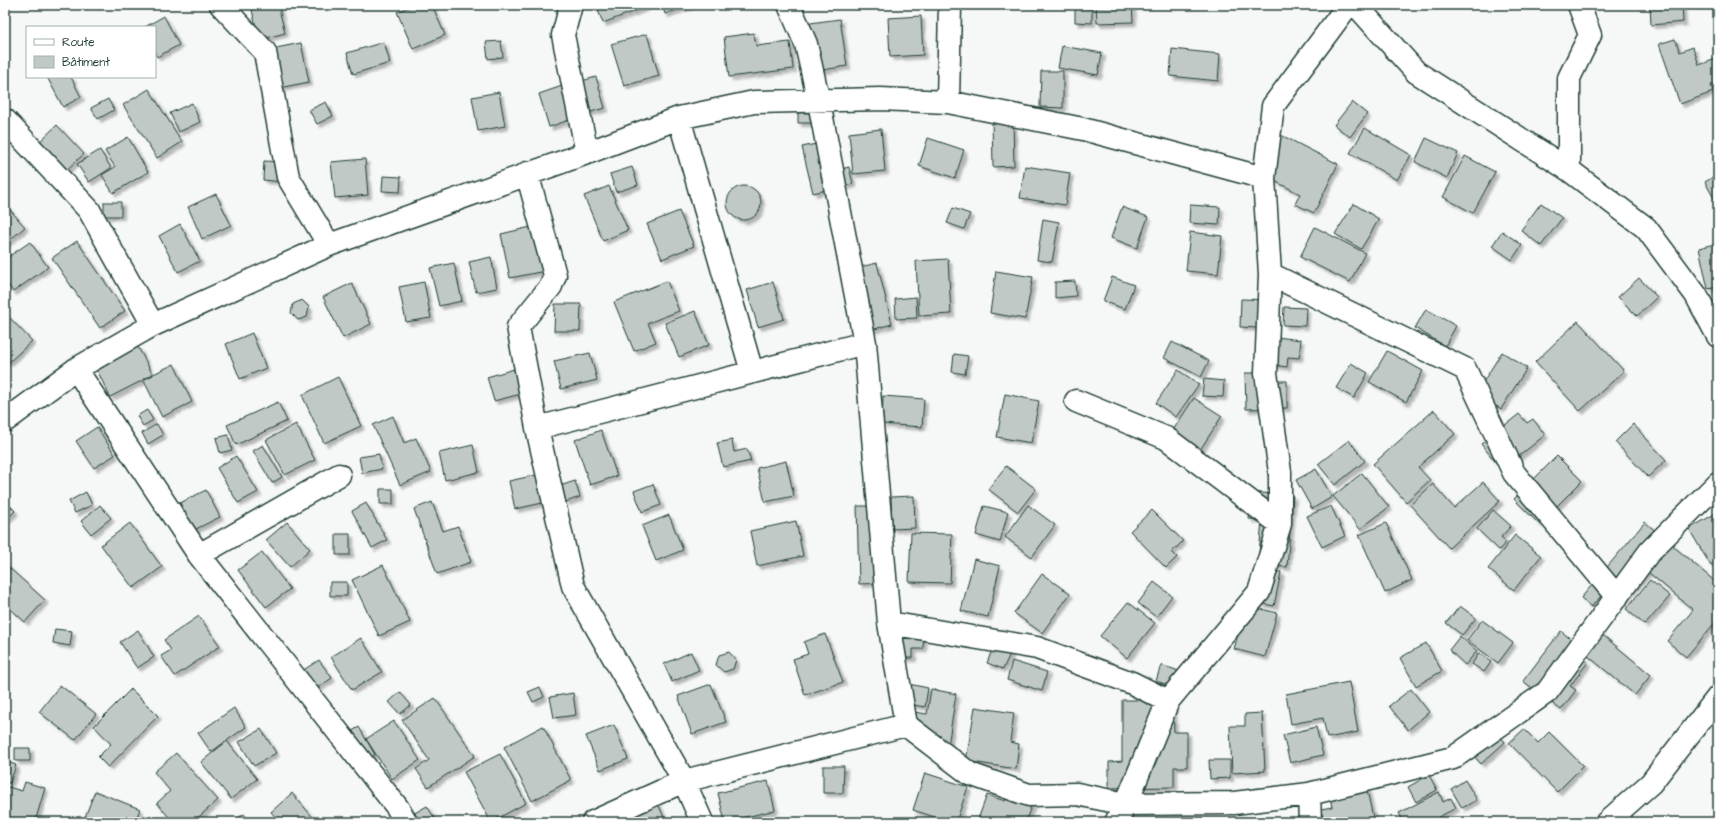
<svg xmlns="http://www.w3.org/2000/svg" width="1723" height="827" viewBox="0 0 1723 827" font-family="'Architects Daughter',sans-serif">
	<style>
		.building { fill: #c0c9c6; stroke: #1f3d34; filter: url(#shadow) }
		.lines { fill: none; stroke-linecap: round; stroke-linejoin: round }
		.minor-casing { stroke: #1f3d34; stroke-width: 25 }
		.minor { stroke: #fff; stroke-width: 22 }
	</style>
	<defs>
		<filter id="shadow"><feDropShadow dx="3.5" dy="3.5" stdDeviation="1" flood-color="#0004"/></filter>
	</defs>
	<rect width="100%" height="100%" fill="#f6f7f7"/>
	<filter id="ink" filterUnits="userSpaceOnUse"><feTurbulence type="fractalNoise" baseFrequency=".025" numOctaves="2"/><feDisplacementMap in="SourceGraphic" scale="8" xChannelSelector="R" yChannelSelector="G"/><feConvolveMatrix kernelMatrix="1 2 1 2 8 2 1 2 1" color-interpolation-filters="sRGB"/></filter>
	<g filter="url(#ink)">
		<!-- building -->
		<path class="building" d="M269,5h9l7,28 -26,7 -7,-30z
			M413,5h19l13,30 -32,14 -16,-37z
			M596,5h49l1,2 -43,16z
			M662,5h29l-26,9z
			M1075,5h17v18l-17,-1z
			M1096,5h36l1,17 -36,1z
			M1650,5h32l1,17 -32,3z
			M164,16l15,29 -22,12 -2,-3v-27h-10z
			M921,16l2,39 -33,2 -2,-39z
			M840,19l7,47 -30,5 -7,-48z
			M754,33l2,13 34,-4 3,27 -64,8 -5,-40z
			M647,34l12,42 -35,10 -13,-42z
			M1675,39l5,13 13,-5 6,18 17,-6 2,5v19l-7,2 2,7 -33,12 -21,-60z
			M501,41l2,16 -15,2 -2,-17z
			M384,42l6,21 -37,11 -6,-21z
			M301,43l8,39 -30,6 -8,-39z
			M1062,46l40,7 -4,22 -40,-7z
			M1172,49l48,5 -2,27 -48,-5z
			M1041,71h22v37l-23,-1z
			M47,77h24l10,20 -18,10z
			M596,77l9,31 -18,5 -9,-31z
			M562,86l10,33 -23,8 -10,-33z
			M149,89l33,53 -25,16 -34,-53z
			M499,92l6,34 -27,5 -6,-34z
			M108,99l6,11 -16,9 -7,-11z
			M326,102l7,14 -16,8 -8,-14z
			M1352,102l15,12 -17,23 -16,-12z
			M192,103l8,19 -21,10 -9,-19z
			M798,108h20v15h-20z
			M992,120h21l1,46 -21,1z
			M57,125l27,29 -21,19 -27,-28z
			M1365,128l46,27 -14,25 -47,-27z
			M881,129l4,42 -32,3 -4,-41z
			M1281,135l57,29 -24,49 -19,-9 5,-10 -39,-20z
			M128,137l20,35 -35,21 -11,-18 13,-8 -10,-16z
			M928,138l36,12 -9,28 -36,-12z
			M1426,138l32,15 -11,25 -32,-16z
			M830,141l7,29 12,-3 4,17 -40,9 -11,-46z
			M100,150l11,18 -22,14 -12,-18z
			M1465,156l30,16 -22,41 -30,-16z
			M365,159l3,36 -33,3 -4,-36z
			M264,161l20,1 -1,20 -20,-2z
			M1025,166l45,7 -5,32 -45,-7z
			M632,167l6,18 -22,7 -6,-18z
			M1718,174v27l-2,1 -11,-20z
			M383,176l18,1 -1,15 -18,-1z
			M609,186l19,44 -25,11 -19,-45z
			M727 203a17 17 0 1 1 34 0a17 17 0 1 1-34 0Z
			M216,194l15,31 -29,14 -14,-32z
			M104,202h17v14h-17z
			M1541,203l21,15 -21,28 -20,-16z
			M5,204l20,23 -20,17z
			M1354,204l25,15 -18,30 -26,-15z
			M1190,205l30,2 -1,18 -30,-2z
			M1122,207l26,10 -11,31 -26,-10z
			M953,208l17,6 -6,15 -17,-6z
			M679,211l15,35 -32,13 -15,-35z
			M1043,219l16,3 -7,40 -15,-2z
			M180,224l20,37 -22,11 -19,-36z
			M535,226l10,45 -35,7 -9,-44z
			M1315,227l50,26 -15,29 -50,-25z
			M1502,231l20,14 -10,15 -20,-14z
			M1190,232l32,4 -4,38 -32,-3z
			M77,241l48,70 -25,17 -48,-70z
			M30,242l18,25 -35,25 -8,-12v-21z
			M1718,243v44l-10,2 -9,-41z
			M491,257l6,31 -21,4 -7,-30z
			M948,259l3,55 -32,2 -3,-55z
			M454,263l8,38 -23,5 -9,-38z
			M877,263l15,61 -28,8 -16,-62z
			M996,271l37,6 -8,42 -35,-6z
			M1112,277l22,8 -9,24 -22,-8z
			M1639,278l18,19 -20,19 -19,-19z
			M667,281l12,30 -31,12 8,19 -22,9 -20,-49z
			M1075,281l1,15 -21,2v-16z
			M424,282l7,36 -25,4 -7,-35z
			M773,282l11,37 -26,8 -11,-37z
			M352,283l19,41 -28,14 -20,-41z
			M916,297l1,21 -21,1 -1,-20z
			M1241,299l34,1 -1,29 -34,-2z
			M302,300l7,7 -2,10 -9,3 -7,-7 2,-9z
			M555,304h26l-1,27h-26z
			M1284,307l22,1 -1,18 -22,-1z
			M1426,309l30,17 -11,20 -30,-18z
			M695,311l14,34 -30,12 -14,-34z
			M5,313l27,28 -24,22 -3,-3z
			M1578,321l46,50 -44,40 -45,-49z
			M252,333l14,35 -26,11 -14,-35z
			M1277,337l24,3 -2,18 -11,-1 -1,10 -14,-2z
			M1172,342l37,19 -8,16 -37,-19z
			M138,347l15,28 -43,22 -14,-29z
			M1387,351l36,20 -17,31 -37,-20z
			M1502,352l25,16 -26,41 -25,-16z
			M590,353l7,27 -36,9 -7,-28z
			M954,354l14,2 -3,18 -13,-2z
			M1351,363l17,10 -14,25 -18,-10z
			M174,364l18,38 -30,15 -19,-38z
			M514,369l7,25 -27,7 -7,-24z
			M1178,370l21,14 -23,33 -20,-14z
			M1245,373h17v8h25v27l-41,1z
			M338,377l23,49 -37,17 -22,-48z
			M1204,379l20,2 -1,16 -21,-1z
			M1005,394l34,7 -8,42 -34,-6z
			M883,396l41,3 -2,28 -40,-3z
			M1194,398l28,18 -28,43 -28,-18z
			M278,402l9,19 -51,24 -9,-20z
			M147,410l6,10 -10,6 -6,-10z
			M1434,410l21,24 -37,33 12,13 -24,22 -33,-38z
			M1519,414l8,9 6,-4 12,16 -43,35 -21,-26z
			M393,416l11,27 12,-5 15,34 -31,13 -27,-60z
			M157,424l6,11 -15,9 -6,-11z
			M296,424l19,36 -30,15 -19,-35z
			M1633,424l33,36 -18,17 -33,-35z
			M97,427l18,28 -21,13 -18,-27z
			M601,430l16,46 -27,9 -15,-45z
			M228,435l4,15 -12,3 -4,-15z
			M732,440l2,12 13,-3 4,12 -28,6 -6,-24z
			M1349,440l16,21 -30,24 -17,-21z
			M263,445l19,32 -10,6 -19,-32z
			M473,445l6,27 -34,8 -6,-27z
			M379,454l3,15 -20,4 -3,-16z
			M236,456l22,36 -20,11 -21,-35z
			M1557,456l25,25 -43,43 -25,-25z
			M786,461l8,35 -29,6 -8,-34z
			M1006,466l30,23 -18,23 -30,-23z
			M1316,469l16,28 -20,12 -16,-29z
			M1362,473l27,34 -29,22 -27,-33z
			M541,474l6,28 -32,7 -6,-28z
			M575,481l5,16 -14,5 -6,-16z
			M1483,482l17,19 -51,47 -39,-43 23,-21 21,24z
			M653,484l8,21 -19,7 -8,-21z
			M380,489h13v15h-13z
			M206,490l14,27 -26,13 -14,-27z
			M86,492l6,13 -17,8 -6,-12z
			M1252,492l41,4 -6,71 -29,-2 4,-45 -13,-1z
			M914,496l1,32 -23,1 -1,-32z
			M5,501l10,10 -10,10z
			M432,502l11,29 15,-5 13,36 -34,12 -23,-65z
			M366,503l21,37 -15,8 -20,-37z
			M100,505l11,13 -20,16 -10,-13z
			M1028,505l27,20 -23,32 -27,-20z
			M857,506h28l2,77 -28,1z
			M984,506l24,6 -8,30 -24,-7z
			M1331,506l14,30 -23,11 -15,-31z
			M1152,510l31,31 -11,11 5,5 -11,11 -36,-37z
			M1493,510l18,16 -10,11 5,5 -7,8 -22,-21z
			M1718,512v50l-7,4 -22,-37z
			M669,515l14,35 -27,11 -14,-35z
			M796,521l7,35 -46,10 -7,-35z
			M287,522l23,27 -20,18 -24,-27z
			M1645,522l73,62v35l-32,38 -19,-16 26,-31 -45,-38 -32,37 -15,-13 -10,11 -10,-9z
			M130,523l32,44 -29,21 -32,-43z
			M1386,523l26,57 -27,13 -26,-58z
			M911,533l41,1 -2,49 -41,-1z
			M336,534h14v21h-14z
			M1515,535l26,21 -27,34 -26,-21z
			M262,552l28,37 -24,18 -28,-37z
			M974,559l26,7 -12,51 -27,-6z
			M5,564l40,36 -20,22 -20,-18z
			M383,565l27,57 -31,14 -27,-56z
			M1256,567l25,5 -7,34 -25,-5z
			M1042,574l28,20 -28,39 -28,-20z
			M1650,580l20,16 -25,29 -19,-16z
			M330,582h17v14h-17z
			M1154,582l18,14 -16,21 -18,-14z
			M1128,602l27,21 -28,35 -27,-22z
			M1246,605l31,8 -12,44 -31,-8z
			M1460,606l16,12 -14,17 -16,-12z
			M199,616l21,30 -45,30 -14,-20 10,-6 -7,-10z
			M1482,620l31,23 -15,20 -31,-23z
			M55,629l17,2 -2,15 -17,-3z
			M138,630l16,27 -17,11 -17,-26z
			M888,630h36l-1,19h-10v9h-25z
			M1561,631l20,17 -4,6 11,8 -18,24 6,4 -15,20 -38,-29z
			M1598,631l53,44 -16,20 -53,-44z
			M825,634l18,48 -38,13 -12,-36 15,-5 -4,-12z
			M1460,636l17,15 -12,14 -16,-15z
			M361,638l21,34 -30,18 -21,-33z
			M1426,643l16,28 -26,15 -16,-28z
			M994,645l17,7 -8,17 -16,-6z
			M691,652l8,18 -27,12 -8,-18z
			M729,652l7,8 -3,9 -9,3 -8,-7 3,-10z
			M1479,653l12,9 -7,10 -12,-8z
			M319,660l13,18 -16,11 -14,-18z
			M1012,661l35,11 -5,19 -35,-11z
			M1161,665l18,6 -5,16 -18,-6z
			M899,682l29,6 -3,19 -29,-5z
			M1349,682l9,50 -31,6 -4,-20 -32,6 -5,-30z
			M711,684l15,38 -34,12 -14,-38z
			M60,685l36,29 -21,26 -36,-28z
			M540,687l4,10 -11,5 -5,-10z
			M131,689l27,27 -50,51 -10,-10 13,-13 -17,-18z
			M931,689l25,5 -8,52 -36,-19 2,-15 13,2z
			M1411,689l18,23 -21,18 -19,-24z
			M400,692l11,13 -11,9 -11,-12z
			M573,693l3,22 -22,3 -4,-21z
			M435,698l40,58 -47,31 -12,-18 13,-9 -27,-40z
			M1122,700h51l1,32h13v35h-13v20l-65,1v-26l13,-1z
			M975,707l39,6 -4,29 9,2 -3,25 -50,-8z
			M234,708l12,19 -35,25 -13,-19z
			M1262,713l3,58 -33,2 -2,-47h15v-12z
			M394,721l26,39 -28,19 -26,-40z
			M614,725l14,34 -28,11 -14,-34z
			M543,726l28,54 -39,21 -28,-54z
			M359,727l16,28 -19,10 -16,-27z
			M1316,727l7,28 -33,8 -7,-28z
			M1491,727l14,15 -24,22 -14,-16z
			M261,729l15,24 -22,13 -15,-24z
			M1524,729l14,14 11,-11 34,34 -26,26 -48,-49z
			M227,741l30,38 -26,20 -30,-37z
			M15,748h15v13h-15z
			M176,753l42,47 -25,22h-20l-16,-19 13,-12 -16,-19z
			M500,754l26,49 -35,19 -27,-50z
			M1209,760h21v18l-20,1z
			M5,761l11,4 -6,18 -5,-1z
			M823,766h21l-1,27h-20z
			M925,773l43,14 -12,35h-6l-37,-12z
			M1429,775l8,15 -21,12 -8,-15z
			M1465,780l12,20 -15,8 -11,-19z
			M768,781l7,29 -50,12 -7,-29z
			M1365,781l9,41h-50l-3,-13 11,-2 -4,-18z
			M25,782l20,6 -10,34h-30v-36l17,5z
			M651,787l15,35h-32l-10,-24z
			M95,791l45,18 -5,13h-52z
			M1008,792l25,10 -8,20h-48l10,-27 18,6z
			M1439,792l4,10 8,-4 5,10 -27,14h-25l-5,-9z
			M292,793l25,29h-37l-9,-10z
			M427,806l10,16h-38z
			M244,814l6,8h-18z
			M1258,819v3h-34v-1z"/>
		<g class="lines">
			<!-- minor casing -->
			<g class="minor-casing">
				<path id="minor" d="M221,5l44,47 23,125 41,68
					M571,5l-8,30 24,118
					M789,5l17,39 13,58 46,241 24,280 17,102 64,49 59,21 48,-1 49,10 108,-1 75,-9 144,-36 94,-66 103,-141 68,-68
					M1356,5l60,67 153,98 77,58 50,67 22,41
					M948,102l2,-97
					M679,118l73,254
					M5,120l84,90 64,115
					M1569,170v-92l21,-43 -11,-30
					M527,173l28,102 -4,11 -33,41 19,101 36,158 111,195 18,41
					M1270,274l195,95 49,104 103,124
					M76,369l123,186 198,252 9,15
					M1076,401l90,37 114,86
					M5,421l71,-52 77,-44 176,-80 258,-92 92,-35 75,-16 126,-3 68,3 135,27 181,49
					M537,428l328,-85
					M199,555l140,-80
					M889,623l148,25 95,35 36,18
					M1309,794l1,28
					M593,822l91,-41 222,-56
					M1116,822l10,-18 42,-103 91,-109 21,-68v-52l-14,-99 4,-99 -6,-96 9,-72 75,-101
					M1607,822l44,-39 67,-86"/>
			</g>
			<!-- minor -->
			<use href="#minor" class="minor"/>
		</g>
	</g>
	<!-- margin -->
	<rect width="1723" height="827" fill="none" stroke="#fff" stroke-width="20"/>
	<rect x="10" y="10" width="1703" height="807" fill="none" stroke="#1f3d34" stroke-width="1.5" filter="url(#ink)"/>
	<!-- legend -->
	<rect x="26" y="26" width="130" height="52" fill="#ffffff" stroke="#a5b1ae"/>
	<rect x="34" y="39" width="20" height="6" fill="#ffffff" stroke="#a5b1ae"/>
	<text x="62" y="46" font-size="12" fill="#1f3d34">Route</text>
	<rect x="34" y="56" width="20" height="12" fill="#c0c9c6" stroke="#a5b1ae"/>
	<text x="62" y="66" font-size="12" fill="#1f3d34">Bâtiment</text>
</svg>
